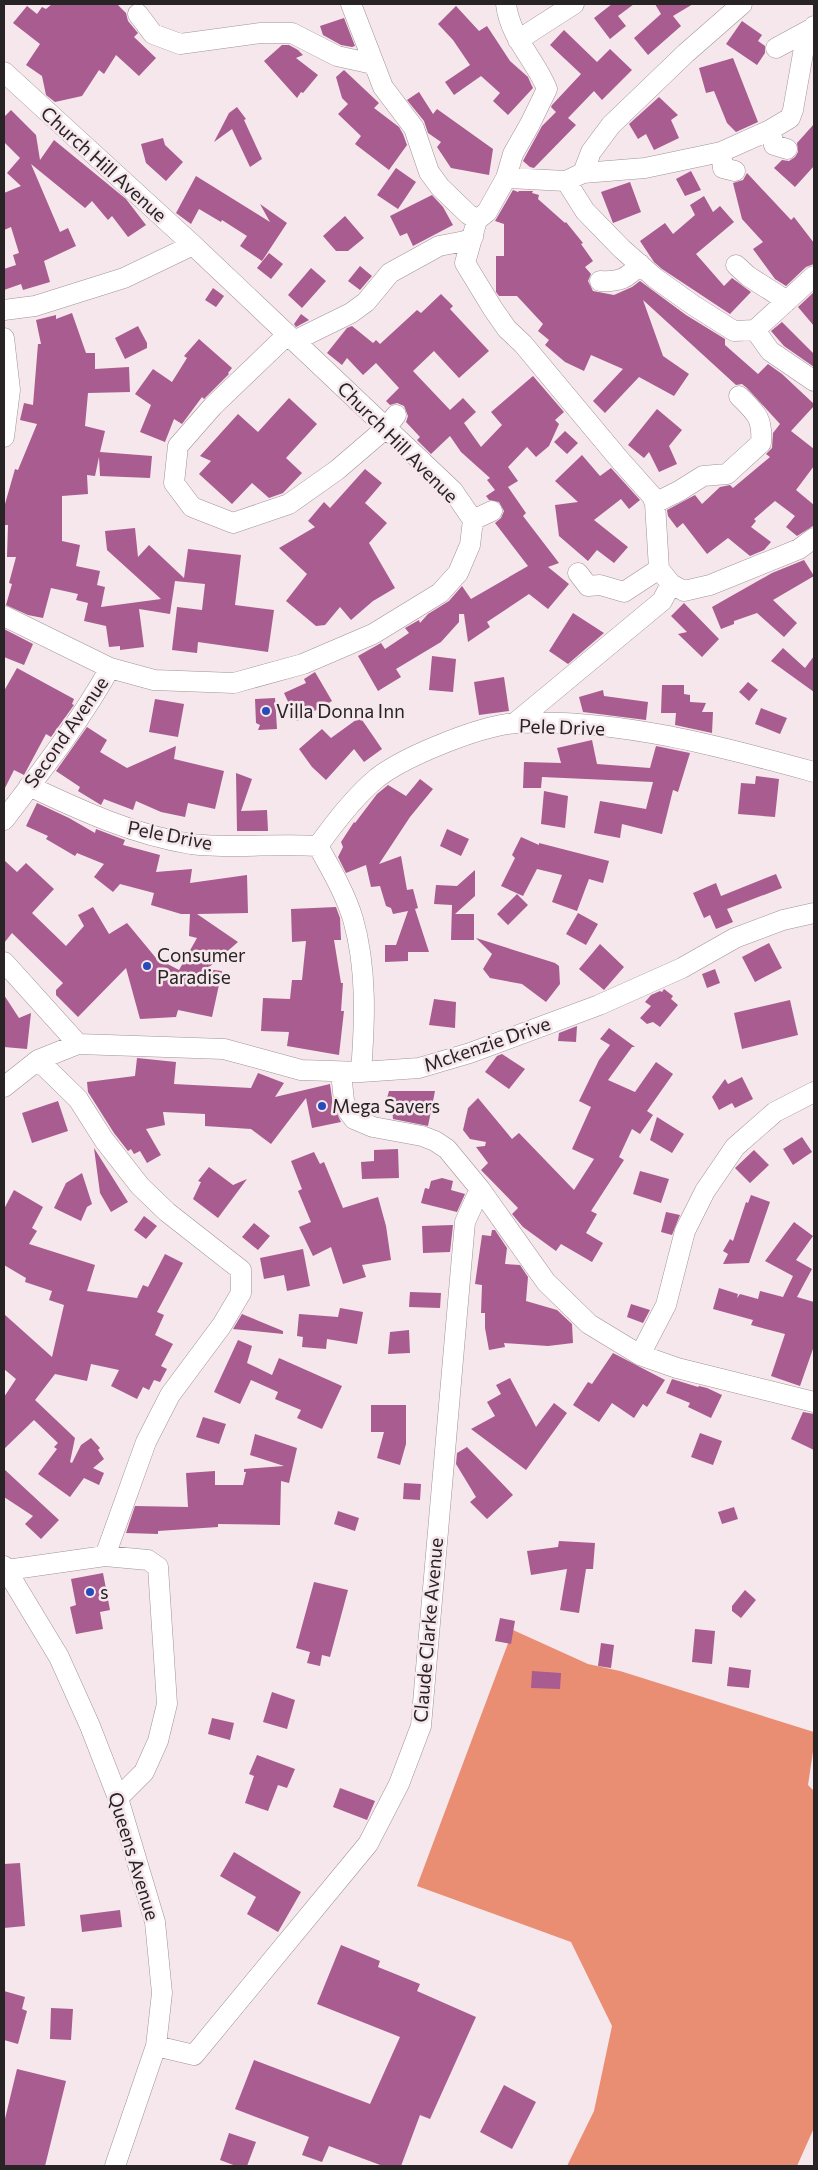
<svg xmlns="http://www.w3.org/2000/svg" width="818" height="2170" viewBox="0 0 818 2170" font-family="Commissioner,sans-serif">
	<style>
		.forest { fill: #ea8e73 }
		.building { fill: #a85c8f }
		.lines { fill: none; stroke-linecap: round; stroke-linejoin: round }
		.minor-casing { stroke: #a09397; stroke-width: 21 }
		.minor { stroke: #fff; stroke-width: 20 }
		.poi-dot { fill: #274bba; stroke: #f5e7eb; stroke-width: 2 }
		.labels { text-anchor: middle; stroke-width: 5; stroke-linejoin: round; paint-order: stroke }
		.street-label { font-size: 19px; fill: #282324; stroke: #f5e7eb }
		.poi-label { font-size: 19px; fill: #282324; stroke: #f5e7eb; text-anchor: start }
	</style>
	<rect width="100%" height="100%" fill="#f5e7eb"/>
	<!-- forest -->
	<path class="forest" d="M513,1630l75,34 32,7 194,61v13l-6,40 6,6v337l-17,38h-230l27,-55 18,-85 -41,-84 -154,-56z"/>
	<!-- building -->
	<path class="building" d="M52,4h65l9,9 2,8 10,12 -4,4 22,21 -17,18 -23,-21 -12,19 -5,-4 -17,26 -27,6 -9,-7 -4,-19 -16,-11 14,-21 -27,-21 14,-17 10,8 5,-7 4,2z
		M612,4h22l-16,12 8,10 -16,13 -16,-21z
		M655,4h38l-20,12 8,10 -33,29 -14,-17 27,-24z
		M456,6l23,25 8,-5 23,35 18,16 3,7 2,4 -25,27 -15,-14 7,-8 -19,-17 -27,19 -9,-13 25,-17 -17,-25 -15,-16z
		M344,18l11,28 -3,1 -11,-2 -18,-10 -3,-9z
		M742,21l20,14 -4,6 7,5v7l-8,12 -31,-21z
		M564,30l33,32 13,-13 22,21 -30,30 -8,-9 -26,27 8,7 -42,43 -4,-1 -7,-6 1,-2 18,-33 14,-14 -5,-5 1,-2 29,-31 -31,-29z
		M282,45h7l9,5 5,5 -7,3 22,17 -15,18 -2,-1 -4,6 -33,-37z
		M733,58l25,64 -22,10 -9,-9 -13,-32 -8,2 -7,-25z
		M344,70l35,33 -5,5 25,19 4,7 4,11 -18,25 -34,-26 6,-8 -23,-22 10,-10 -6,-6 -6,-21z
		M419,92l14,22 4,-5 56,40 -4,26 -38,-7 -14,-21 4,-5 -13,-9 -4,-12 -17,-21z
		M659,97l19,18 -7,5 8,18 -25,12 -8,-16 -8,5 -9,-15z
		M237,107l9,12 -2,1 18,39 -12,8 -18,-38 -18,13 15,-29z
		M11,110l25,25 4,25 14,-20 72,59 20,26 -18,12 -16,-21 -4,4 -16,-19 -7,7 -54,-44 29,68 8,-4 8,18 -32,15 6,21 -27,8 -2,-6 -17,6v-21l12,-4 -3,-10 6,-2 -8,-26 -7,3v-37l17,-7 -14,-13 13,-15 -16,-16v-25z
		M814,124v42l-19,21 -21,-19 8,-8 7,1 6,-4 3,-5 -1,-9z
		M163,138l2,7 18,17 -17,19 -20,-18 -5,-19z
		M396,168l20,14 -18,27 -21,-14z
		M691,171l10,19 -16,6 -9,-17z
		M747,173l44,47 3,-3 20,26v21l-8,3 -20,19 -11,-7 -22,-30 10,-7 -21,-23 -9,-36 10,-3z
		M196,176l74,46 -10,-18 27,19 -25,38 -22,-15 7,-10 -25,-16 -1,2 -22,-13 -8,15 -15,-11z
		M630,182l11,30 -28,11 -12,-31z
		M513,190l5,2 1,-1h14l-1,2 7,2 -1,4 27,24 1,-1 17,21 -2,1 12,17 -8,6 6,7 -3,7 5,10 21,4 18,-8 8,-6 46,34 39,24v6l33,29 10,-10 14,10 32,30v2l-23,25 23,18v17l-18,24 18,15 -1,21 -16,10 -11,-9 9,-11 -20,-15 -21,18 2,2 -5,6 20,15 -7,8 -14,6 -22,-18 -21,16 -24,-31 -6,5 -9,-12 -1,-6 28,-15 7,9 18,-17 10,-2 3,3 37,-31 -4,-3 6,-6 1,-15 7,-9 -33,-36 -5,-4 -6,1 -93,-85 20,56 26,18 -15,22 -35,-19 -34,36 -12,-12 30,-32 -32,-14 -7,16 -19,-9 -20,-17 4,-5 -11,-9 5,-7 -26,-28h-18l-3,-4v-36h8v-32l-9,-3z
		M432,195l11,12 10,18 -40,21 -6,-13 -7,3 -10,-20z
		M704,196l9,16 7,-6 14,16 -38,32 28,32 8,-8 19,14 -21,22 -68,-45 -8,-7 -14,-21 25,-18 8,11 22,-19 -5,-10z
		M345,216l19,22 -16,13h-12l-13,-15z
		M269,253l14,11 -12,15 -14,-11z
		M360,266l12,10 -12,14 -12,-9z
		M311,268l15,13 -24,27 -14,-13z
		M213,288l11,8 -8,11 -11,-7z
		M814,292v34l-16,-19z
		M441,294l12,12 -3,3 39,42 -30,27 -25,-27 -21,20 37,39 13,-12 13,14 -12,11 17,24 21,-22 -11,-13 42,-36 31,36 -9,8 4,4 -10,22 -13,11 -9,-10 -19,20 10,14 -10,6 18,26 -3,3 36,47 -11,4 21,17 -21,25 -19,-15 -42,28 3,5 -22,15 -4,-28h-5v8l-18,20 -45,27 5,8 -23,14 -20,-35 23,-13 4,6 24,-16 -4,-5 14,-8 1,3 8,-9 21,-13 13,-15 9,13 57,-33 -33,-43 6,-5 3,-7 -5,-9 -10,-2 -3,-4 9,-6 -8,-10 3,-2 -29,-26 -11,-16 -19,18 -14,-14 3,-3 -14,-15 2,-6 -4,-10 -7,-3 -7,2 -4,-4 13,-13 -23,-25 -13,12 -16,-17 -5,7 -15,-12 20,-25 5,-2 21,17 3,-3 4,4 37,-34 4,3z
		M72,313l14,40h9v16l34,-2 1,25 -42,1 -3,33 20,5 -5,21 52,4 -2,22 -50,-2 -1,-19 -4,19 -8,-1 1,19 -26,2v45l18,4 -4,21 24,5 -3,14 8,2 -4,20 60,-8 -54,-49 -2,-19 30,-3 3,29 11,-12 35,33 4,-29 53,6 -6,50 39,5 -6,42 -70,-10 -1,11 -25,-3 5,-43 25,3 3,-26 -30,-3 -5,33 -31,-5 5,38 -24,3v-4l-11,1 -3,-21 -22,-5 4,-18 -12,-3 2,-6 -27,-6 -8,30 -15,-3 -22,-10 6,-21 -3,-1 7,-26h-9l1,-32h-4l1,-21 10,-35 3,1 19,-46 -17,-4 4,-17 9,2 5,-61h3l-5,-24 20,-5v4z
		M301,314l8,6 -13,7 -2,-3z
		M782,322l32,32v13l-30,-21 -13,-15z
		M138,326l9,17v5l-22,11 -10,-21z
		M199,339l33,29 -4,5 1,1 -25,25 -2,-2 -20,27 -8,-5 -9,23 -25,-10 11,-27 -16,-11 18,-25 19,13 15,-24 -3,-2z
		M289,398l28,26 -31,34 16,15 -19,20 -14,5 -17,-15 -20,21 -33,-30 12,-13 -11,-5 38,-42 20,18z
		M657,409l25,21 -13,16 8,18 -18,8 -10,-20 -5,6 -16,-13z
		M565,431l13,12 -11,11 -13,-12z
		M582,455l18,21 11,-8 29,32 -11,9 -8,-10 -27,21 34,27 -14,16 -17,-13 -9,11 -29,-25 -4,-31 23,-3 -23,-21z
		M365,469l17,14 -17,20 22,20 -18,20 26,45 -22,13 -22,19 -11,-13 -15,18 -9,1 -30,-25 21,-27 -28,-26 36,-21 -7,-6 16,-19 6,6z
		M804,560l10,16 -41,24 24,23 -13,14 -27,-24 -23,8v3l-13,5 -9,-22 60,-34z
		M684,603l35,36 -17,18 -24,-23 9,-2 -16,-16z
		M573,613l31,20 -36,31 -19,-13z
		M4,629l29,15 -9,21 -20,-8z
		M783,648l22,20 9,-12v36l-43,-31z
		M432,656l24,3 -3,33 -24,-2z
		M17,668l57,31 -2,5 2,1 -23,32 -5,-3 -22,41 -10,-5 -10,20v-99z
		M315,672l17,29 -35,20 -13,-28 22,-10 -2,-4z
		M504,677l5,34 -30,4 -5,-33z
		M748,682l10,8 -9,11 -10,-9z
		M662,685h22v9l6,1v7l16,1 -4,9h11l-1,21 -37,-8 1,-12h-15z
		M603,690l1,6 44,6 -2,18 -63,-8 -4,-15z
		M275,698l2,31 -19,1 2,-5 -4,-2 -1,-24z
		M155,699l29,5 -6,33 -29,-5z
		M761,708l26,10 -7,16 -25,-10z
		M360,717l22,32 -18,13 -10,-13 -28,31 -14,-13 -13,-18 23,-20 9,9z
		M87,727l20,13 -7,12 27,16 49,-22 -2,13 50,12 -9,38 -27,-6 -3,14 -24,-5 -25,-11 -3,9 -29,-11 -3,6 -23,-14 2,-4 -24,-16z
		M592,740l5,24 53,4 6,-22 34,7 -12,39 -5,-2 -11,44 -40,-10 -2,14 -26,-5 6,-32 46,8 7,-27 -111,-5 -1,11h-18l1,-26 37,1 -4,-15z
		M236,773l16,6 -11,32 26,-1 1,21h-31z
		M756,776l23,3 -4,38 -37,-3 3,-31 14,1z
		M420,779l13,10 -23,28 -31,47 22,-8 6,34 6,-1 5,19 -3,1 14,43h-21v9l-23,1v-17h11l12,-34 -15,3 -2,-6 -5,-2 -6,-20 -9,1 -5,-22 -20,8 -8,-16 5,-10 -2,-5 13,-20 1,1 22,-29 11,-9 18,11z
		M544,791l24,5 -3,32 -24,-4z
		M37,803l32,15 26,15 1,-4 29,11 -2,5 37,10 -4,17 36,-3 -2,14 57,-8 1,38 -51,1 41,28 -31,27 15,2 -10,46 -34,-7 -2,7 -36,2 -14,-51 -48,49 -22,-22v-5l7,-7 -51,-50 -8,10v-83l13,12 9,-9 28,26 -22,24 34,33 18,-20 -6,-11 15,-8 16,27 18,-11 29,35 23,12 18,-32 -8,-2 1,-22h-9l-30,-9 3,-12 -34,-9 -7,8 -19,-15 10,-13 -27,-11 -2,3 -29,-17 2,-3 -22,-10z
		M447,829l22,10 -8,17 -21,-10z
		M521,837l18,8v-2l70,18 -6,22 -14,-4 -12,32 -25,-9 10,-27 -25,-6 -14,27 -22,-10 14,-28 -3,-3z
		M475,870v26l-20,18h19v26h-23l1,-35 -18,-1 2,-19 21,1z
		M776,874l6,14 -55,21 6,13 -17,7 -6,-14 -6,3 -11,-25 23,-10 5,13z
		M517,894l11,11 -20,20 -11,-11z
		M336,907l4,11 1,22h-7l7,43h2l-2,28h3l-5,44 -52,-9 2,-14 -28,-1 2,-33 27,1 2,-19h10l4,-39 -14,1 -1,-33z
		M578,913l20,11 -12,21 -20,-11z
		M476,938l79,25 4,3 1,18 -14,18 -24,-18 -32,-6 -7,-9 9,-15z
		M769,943l13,25 -27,14 -13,-25z
		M600,944l24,23 -20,23 -25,-21z
		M715,969l5,14 -13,5 -5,-14z
		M664,989l9,7 -2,3 7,6 -18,22 -7,-5 -6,2 -7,-6 11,-12 -6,-4 6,-7 9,-4 2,1z
		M4,995l15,23 12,-5 -4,36 -23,-2z
		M434,999l22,3 -1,26 -26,-3z
		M790,1000l8,35 -56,14 -8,-36z
		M577,1026l-1,16 -18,-1 1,-8z
		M609,1028l26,19h-3l-24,33 27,12 21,-30 17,12 -26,37 6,4 -13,19 -8,-5 -13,28 5,3 -33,51 6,3 -11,19 17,10 -11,19 -31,-18 -5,7 -33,-24 -11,-13 6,-6 -37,-38 7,-7 -12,-16 9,-1 1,-4 -16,-3 -7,-9 5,-22 10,-10 34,41 7,-6 55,57 20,-31 -22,-10 19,-42 -12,-6 20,-41 11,-15 -10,-6z
		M502,1054l23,15 -16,20 -24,-17 12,-16z
		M137,1058l39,4 -2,22 77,4 7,-15 26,10 -9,14 55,-13 3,21 8,17 -29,6 -6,-30 -35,46 -20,-15 -46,-3v-12l-42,-2 2,13 -19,4 15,26 -14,8 -7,-12 -6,3 -3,-5 -3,2 -14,-18 -26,-41 -1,-10 48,-6z
		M742,1077l11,22 -18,9 -3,-5 -13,7 -7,-13 13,-18 3,5z
		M389,1091h46l-7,35 -35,-7 -1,-11 -7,-3z
		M58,1101l10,30 -36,12 -10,-30z
		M657,1117l27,17 -12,19 -22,-13z
		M802,1137l10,15 -19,13 -10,-16z
		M94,1148l34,54 -17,10 -11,-19z
		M398,1149l1,29 -37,1 -1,-17 13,-1v-11z
		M754,1150l15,15 -19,18 -15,-15z
		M314,1152l6,12 4,-2 19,46 35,-11 8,29 5,34 -29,5 4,12 -23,7 -12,-37 -18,9 -14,-29 12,-5 -13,-31 4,-2 -11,-28z
		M209,1167l24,18 14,-6 -29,39 -25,-19 8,-17 -3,-1z
		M640,1171l29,8 -8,24 -28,-9z
		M82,1173l10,31 -5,3 -6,14 -27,-13 12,-25z
		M442,1178l11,3 -2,9 14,4 -8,18 -36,-9 4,-15 4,1 2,-8z
		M14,1190l29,17 -11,21 5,3 -8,13 66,21 -8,26 50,7 6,-13 5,2 17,-33 18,9 -26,49 7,3 -9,20 18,9 -12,22 6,3 -7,13 -6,-2 -5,10 -6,-3 -6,12 -26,-13 8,-16 -28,-6 -4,17 -32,-7 -20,26 40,38 -5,24 2,1 9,-18 10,-7 9,10 -2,2 6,9 -11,9 11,5 -5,12 -15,-7 -14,19 -32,-23 19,-25 -3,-2 4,-4 -24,-23 -30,29v-52l12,-18 -12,-10v-55l48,43 12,-52 -15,-5 3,-9 -27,-9 1,-4 -22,-13v-56z
		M751,1195l19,7 -21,61 -26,1 5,-10 -5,-3 7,-12 3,2 13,-39 2,1z
		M666,1212l14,3 -8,20 -11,-3z
		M144,1216l13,10 -11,13 -12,-9z
		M794,1222l19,14 -17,24 16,9 -15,28 17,5v44l-14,40 -29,-10 14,-42 -34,-9 2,-5 -40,-11 6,-21 19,6 -1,4 3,-4 18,5 2,-8 23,6 10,-21 -28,-15z
		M254,1223l16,13 -12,14 -16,-13z
		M453,1225l-3,27 -27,1 -1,-27z
		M492,1230h3l12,18 -2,16 15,1 8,12 -2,24 31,9 15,14 1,19 -25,3 -44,-3 1,4 -16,3 -4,-22v-15h-4l1,-28 -7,-1 7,-49 9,1z
		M303,1249l7,37 -23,5 -3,-16 -20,4 -4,-21z
		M410,1292l31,1 -1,15 -31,-1z
		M631,1304l19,6 -7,13 -16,-6z
		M340,1308l23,4 -6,32 -30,-5 -1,10 -24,-2 1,-10 -6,-1 2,-22 39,3z
		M242,1314l41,17v3l-50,-5z
		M409,1330l1,23 -22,1 2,-22z
		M238,1340l14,6 -5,17 25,12 7,-17 63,28 -20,43 -25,-11 4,-8 -26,-11 3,-7 -27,-12 -11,24 -26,-12z
		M613,1353l52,27 -18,27 -4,-3 -9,14 -22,-15 -13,19 -26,-17 15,-23 4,2z
		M510,1378l26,49 18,-24 13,10 -41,57 -55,-41 24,-13 -8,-14 14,-8 -5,-9z
		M672,1379l26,8 1,-1 8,2 15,7 -11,23 -23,-11 2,-4 -24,-10z
		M371,1405h35v39l-6,21 -23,-7 7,-26h-13z
		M803,1412l11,2v36l-23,-11z
		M203,1417l23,7 -7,20 -23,-7z
		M700,1433l22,8 -9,24 -22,-8z
		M255,1434l42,14 -8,35 -8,-2 -1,44 -62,-1v3l-60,4v3l-32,-1 9,-27 53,1 -2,-34 29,-2v14h28l3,-13h-2v-3l40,-3 -34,-11z
		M467,1447l46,48 -26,24 -17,-17 6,-5 -20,-33 1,-11z
		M4,1469l55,51 -18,19 -16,-15 8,-8 -29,-19z
		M404,1483l17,1 -1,16 -17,-1z
		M734,1507l4,12 -16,5 -4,-12z
		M338,1511l21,7 -4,13 -21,-7z
		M559,1541l36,2 -2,26h-7l-7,44 -19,-3 7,-41 -36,6 -4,-24 31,-4z
		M103,1573l7,37 -10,2 3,17 -27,5 -6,-27 6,-2 -5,-26z
		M314,1582l34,8 -18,67 -8,-2 -2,11 -13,-3 3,-11 -14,-4z
		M745,1590l11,10 -15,18 -9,-7v-5z
		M500,1618l15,3 -4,23 -16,-3z
		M695,1629l20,2 -3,33 -20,-2z
		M601,1643l13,2 -3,23 -13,-2z
		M729,1667l22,3 -2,18 -22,-2z
		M532,1671l29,2 -1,16 -29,-1z
		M272,1692l23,8 -8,29 -24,-7z
		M212,1718l22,5 -4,17 -22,-6z
		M257,1755l38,14 -8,19 -9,-3 -10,26 -23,-8 9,-27 -5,-2z
		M340,1788l35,13 -8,19 -34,-13z
		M234,1852l67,40 -23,40 -31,-18 9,-17 -36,-21z
		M20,1863l5,63 -21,2v-64z
		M120,1910l2,17 -40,5 -2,-17z
		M341,1945l39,16 -2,6 42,17 -3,7 59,26 -46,102 -10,-4 -19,51h-18l-54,-20 -7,16 -20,-7 7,-18 -74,-28 19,-49 116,44 30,-67 -83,-33z
		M4,1991l21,6 -3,12 5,2 -9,33 -14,-4z
		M51,2008l22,1 -2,31 -21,-1z
		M17,2069l49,12 -21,85h-41v-43z
		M504,2085l32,17 -24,47 -32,-17z
		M229,2133l27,9 -9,24h-11l-16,-6z"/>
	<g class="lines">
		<!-- minor casing -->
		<g class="minor-casing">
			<path id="minor" d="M351,4l32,83 31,41 15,44 11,15 28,27 9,6
				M138,14l15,20 27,10 81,-11h31l45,23 36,8
				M814,26l-10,22 -11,62 -3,8 -20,12 -49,22 -76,16 -62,5 -17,8 -60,-3 -19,34 -10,8 -12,43 28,46 14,20 16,15 96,115 33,37 3,7 4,66 12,15 13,7 26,-6 89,-36 15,-11
				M518,40l56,-36
				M776,48l37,-20
				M4,72l189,173 260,246 20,29 -3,25 -12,28 -18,20 -67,41 -70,30 -69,19 -80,-3 -44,-12 -106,-52
				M770,130l4,15 13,4
				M721,152l2,16 12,3
				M583,173l8,-21 20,-27 75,-72 56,-49
				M506,178l7,-24 17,-30 17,-35c-12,-30 -37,-51 -41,-85
				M566,181l19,30 37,38 33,29 38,27 41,26 21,-1 59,-54
				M736,265l12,11 39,25
				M600,281c19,1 27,-2 40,-17
				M4,310l31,-4 89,-28 69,-33
				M755,330l15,21 44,30
				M287,335l-74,71 -35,40 -4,37 18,24 41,16 56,-19 48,-34 49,-42 10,-13
				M4,338l6,52 -6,47
				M294,341l57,-28 15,-11 24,-29 49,-27 26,-5 8,-4
				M655,503l24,-12 24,-15 24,-2 34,-31c2,-25 -5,-30 -22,-47
				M473,520l19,-9
				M578,573l10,13 12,-1 24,7 35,-23
				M515,723l147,-122 9,-17
				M29,786c53,25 105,49 162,58 42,5 84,-1 127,2 13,23 27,47 35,73 14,49 12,102 8,153
				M4,820c38,-50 76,-98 106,-152
				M318,846c17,-24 36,-49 59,-68 28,-22 105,-53 140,-55 99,-5 203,23 297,49
				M4,962l74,82
				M38,1060l40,39 26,41 36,46 27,26 74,58v23l-19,32 -52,70 -24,47 -41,114
				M341,1072l3,29 4,10 6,8 19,8 49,9 13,5 12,8 33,40 66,93 43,42 51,31 37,13 137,34
				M4,1087l34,-27 40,-16 146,5 77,21 60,2 58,-4 51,-15 129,-48 83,-37 53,-30 48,-18 31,-7
				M640,1355l26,-50 19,-74 20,-40 30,-44 40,-35 39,-20
				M4,1566l55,91 31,69 28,72 37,124 7,71 -6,53 -41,120
				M7,1570l98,-14 43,4 10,7 9,137 -9,37 -14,31 -26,26
				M156,2046l38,9 174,-211 31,-60 22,-58 44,-504 15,-33"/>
		</g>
		<!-- minor -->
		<use href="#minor" class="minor"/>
	</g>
	<!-- markers -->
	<g class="poi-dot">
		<circle cx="266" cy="711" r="5"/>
		<circle cx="147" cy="966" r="5"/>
		<circle cx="322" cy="1106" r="5"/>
		<circle cx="90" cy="1592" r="5"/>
	</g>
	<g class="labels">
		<!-- street labels -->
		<g class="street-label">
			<text transform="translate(104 164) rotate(42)" y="7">Church Hill Avenue</text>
			<text transform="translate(398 442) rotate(45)" y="7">Church Hill Avenue</text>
			<text transform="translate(562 727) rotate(2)" y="7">Pele Drive</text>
			<text transform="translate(66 732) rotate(-55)" y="7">Second Avenue</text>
			<text transform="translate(170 835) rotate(11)" y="7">Pele Drive</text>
			<text transform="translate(487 1044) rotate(-19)" y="7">Mckenzie Drive</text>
			<text transform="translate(428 1630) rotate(-85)" y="7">Claude Clarke Avenue</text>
			<text transform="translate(134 1856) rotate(73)" y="7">Queens Avenue</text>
		</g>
		<!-- poi labels -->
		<g class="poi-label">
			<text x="276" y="718">Villa Donna Inn</text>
			<text x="157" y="962">Consumer<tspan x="157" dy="22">Paradise</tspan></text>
			<text x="332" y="1113">Mega Savers</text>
			<text x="100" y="1599">s</text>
		</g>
	</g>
	<!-- border -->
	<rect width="818" height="2170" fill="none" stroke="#282324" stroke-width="10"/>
</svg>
